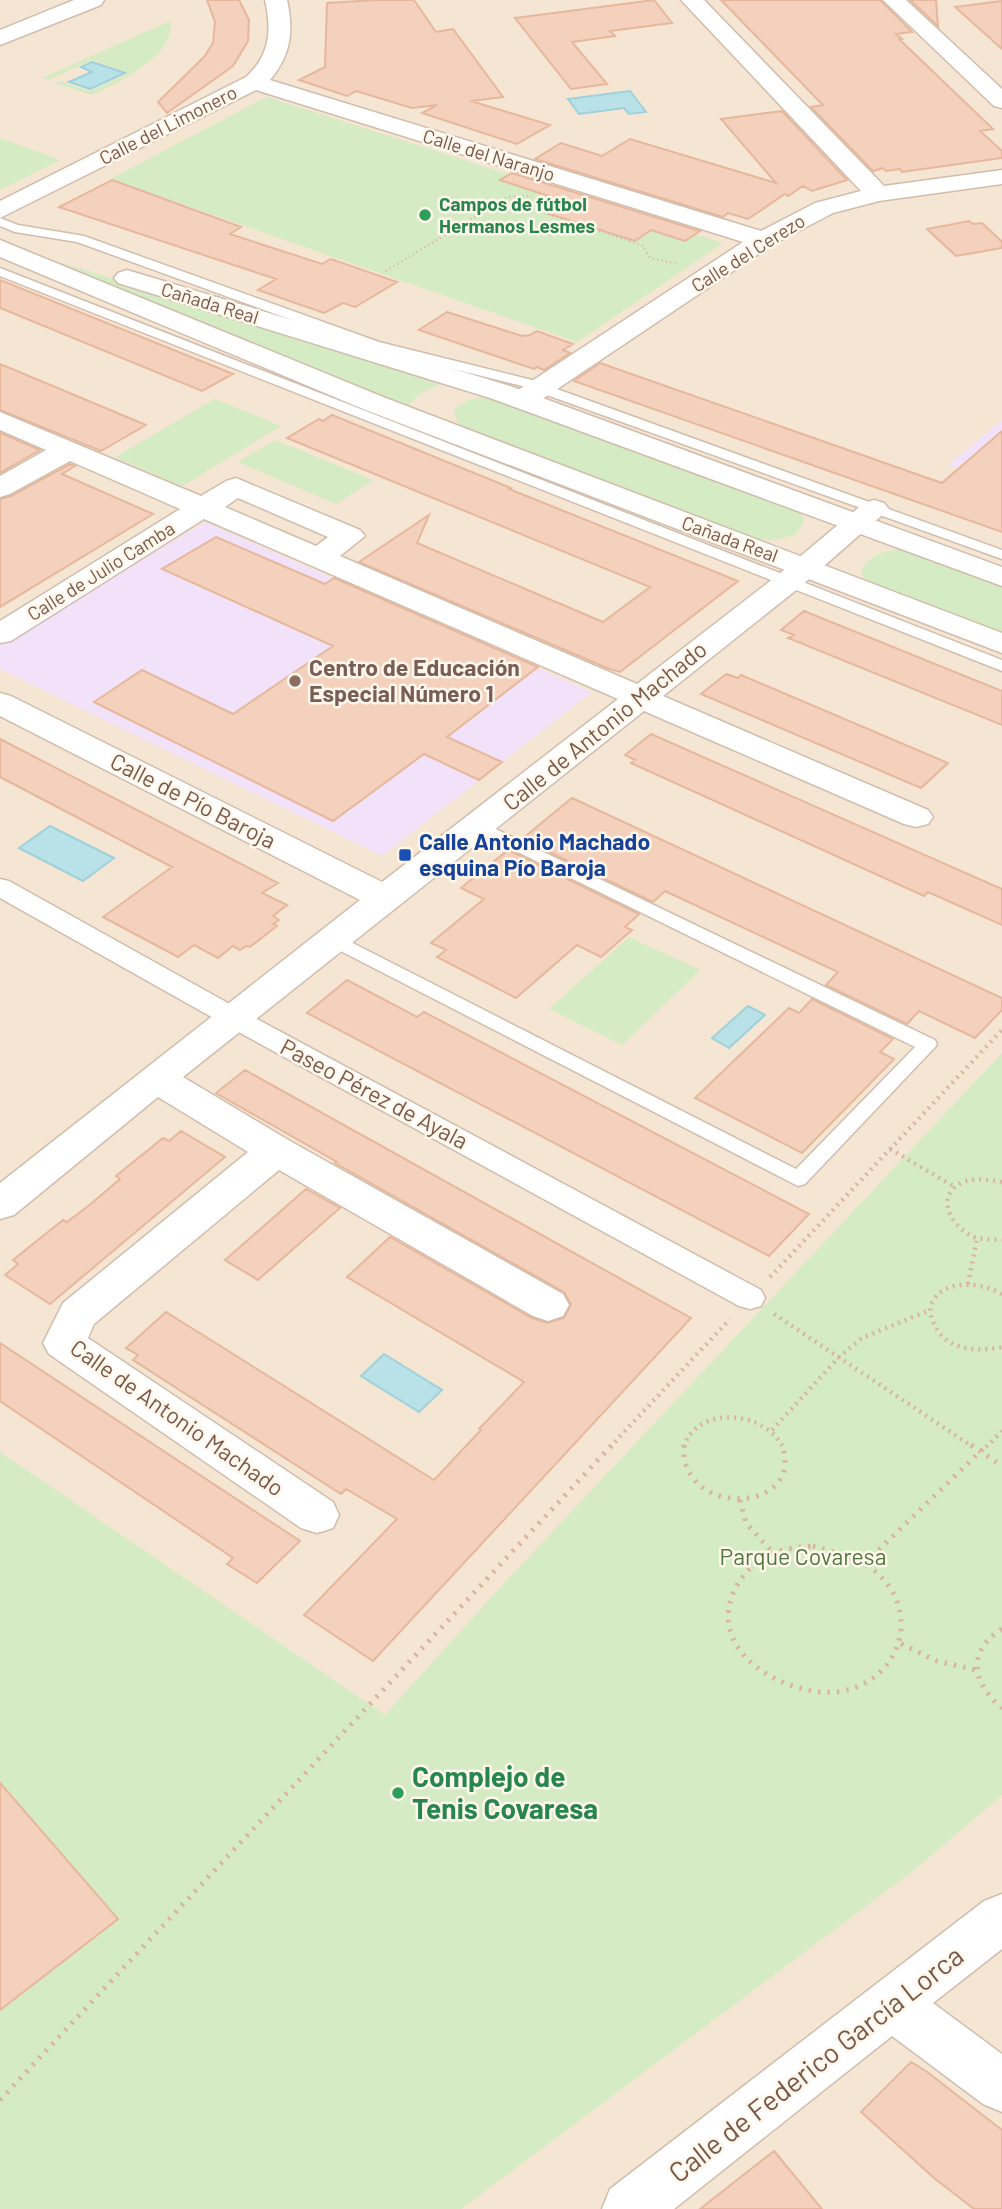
<svg xmlns="http://www.w3.org/2000/svg" width="1002" height="2209" viewBox="0 0 1002 2209" font-family="Barlow,sans-serif">
	<style>
		.residential { fill: #f5e5d3 }
		.education { fill: #f1e2fa }
		.green { fill: #d4ebc3 }
		.water { fill: #b9e1e8; stroke: #9fd1da; stroke-width: 2 }
		.building { fill: #f4d1bc; stroke: #e7b79c; stroke-width: 2 }
		.lines { fill: none; stroke-linecap: round; stroke-linejoin: round }
		.service-casing { stroke: #d1bdad; stroke-width: 3 }
		.pedestrian-casing { stroke: #d1bdad; stroke-width: 3 }
		.minor-casing { stroke: #d1bdad; stroke-width: 3 }
		.tertiary-casing { stroke: #d1bdad; stroke-width: 3 }
		.path-far2 { stroke: #d9b59f; stroke-width: 2.5; stroke-dasharray: 1 3.5; stroke-linecap: butt }
		.path-far1 { stroke: #d9b59f; stroke-width: 4.5; stroke-dasharray: 2 5; stroke-linecap: butt }
		.path { stroke: #d9b59f; stroke-width: 5; stroke-dasharray: 2.5 7; stroke-linecap: butt }
		.service { fill: #fff; fill-rule: evenodd }
		.pedestrian { fill: #fff; fill-rule: evenodd }
		.minor { fill: #fff; fill-rule: evenodd }
		.tertiary { fill: #fff; fill-rule: evenodd }
		.leisure-dot { fill: #2e9e5b; stroke: #fff7ec; stroke-width: 2.5 }
		.education-dot { fill: #8d6e63; stroke: #fff7ec; stroke-width: 2.5 }
		.transit-dot { fill: #1a4fb4; stroke: #fff7ec; stroke-width: 2.5 }
		.labels { text-anchor: middle; stroke-width: 5; stroke-linejoin: round; paint-order: stroke }
		.far-street-label { font-size: 19px; fill: #775949; stroke: #fff7ec }
		.far-leisure-label { font-size: 19px; font-weight: bold; fill: #27864d; stroke: #fff7ec; text-anchor: start }
		.education-label { font-size: 23px; font-weight: bold; fill: #785e54; stroke: #fff7ec; text-anchor: start }
		.street-label { font-size: 23px; fill: #775949; stroke: #fff7ec }
		.transit-label { font-size: 23px; font-weight: bold; fill: #164399; stroke: #fff7ec; text-anchor: start }
		.park-label { font-size: 23px; fill: #50783e; stroke: #fff7ec }
		.near-leisure-label { font-size: 28px; font-weight: bold; fill: #27864d; stroke: #fff7ec; text-anchor: start }
		.near-street-label { font-size: 28px; fill: #775949; stroke: #fff7ec }
	</style>
	<rect width="100%" height="100%" fill="#fdf4e5"/>
	<!-- residential -->
	<path class="residential" d="M0,0h1002v2209h-1002z"/>
	<!-- education -->
	<path class="education" d="M1002,420v63l-54,-18z
		M205,522l387,170 -210,164 -382,-187v-23z"/>
	<!-- green -->
	<path class="green" d="M170,21c7,34 -53,62 -78,74l-37,-12 4,-2 30,10 40,-18 -37,-13 -44,20 -6,-2z
		M267,97l456,146 -146,99 -467,-163z
		M0,138l60,22 -60,30z
		M55,261l396,119c-15,5 -34,12 -43,27l-357,-144z
		M491,395l309,114 4,13 -9,13 -21,5 -25,-2 -284,-108 -7,-6 -4,-15 15,-9z
		M215,399l66,27 -99,60 -67,-29z
		M275,440l98,40 -37,24 -98,-42z
		M901,549l13,1 88,33v55l-132,-51 -9,-15c8,-17 21,-21 40,-23z
		M629,937l71,33 -78,75 -73,-36z
		M1002,1053v742l-89,76 -452,338h-461v-757l385,263 109,-121z"/>
	<!-- water -->
	<path class="water" d="M92,62l33,11 -35,16 -21,-7 23,-10 -11,-5z
		M630,91l16,21 -17,2 -5,-6 -45,6 -11,-15z
		M50,826l64,32 -31,23 -64,-33z
		M748,1006l17,9 -36,33 -17,-10z
		M384,1354l58,36 -23,22 -58,-36z"/>
	<!-- building -->
	<path class="building" d="M207,0h32l10,20 -1,21 -15,25 -66,47 -9,-11 46,-45 9,-14 2,-21z
		M375,0h39l22,32 17,-3 50,68 -32,4 79,24 -33,19 -95,-31 15,-8 -25,3 -56,-17 -9,5 -48,-16 26,-13 2,-64z
		M654,0l18,23 -62,8 5,5 -43,6 35,42 -36,5 -56,-71z
		M721,0h159l32,32 -16,2 6,5h-3l94,90 -13,2 22,20v7l-100,14 -2,-3 -14,2 -3,-3 -10,3 -62,-64 12,-2z
		M910,0h26l2,26z
		M1002,1v48l-47,-42z
		M782,111l65,69 -35,11 -9,-5 -15,10 -3,-2 -37,25 -20,-6 -5,4 -188,-58 26,-16 41,13 28,-17 146,44 -55,-64z
		M512,173l188,58 -15,10 -34,-11 -16,11 -89,-28 18,-12 -64,-21z
		M112,180l129,47 -11,7 92,30 9,-5 66,23 -42,25 -12,-4 -19,10 -66,-23 18,-11 -217,-72z
		M969,221l4,3 9,-1 20,19v6l-46,8 -29,-27z
		M0,280l233,94 -31,17 -202,-83z
		M447,312l75,24 8,-1 7,-4 36,13 -10,6 7,3 -26,17 -7,-3 -3,2 -115,-39z
		M600,363l342,120 60,-52v101l-428,-151z
		M0,364l146,61 -45,26 -101,-41z
		M332,415l179,73 -2,1 229,92 -118,91 -13,-4 -248,-106 70,-47 -12,28 186,79 47,-35 -363,-149 32,-19 4,2z
		M0,433l40,17 -40,23z
		M70,464l5,2 -13,8 91,40 -153,93v-108l11,-3z
		M216,537l109,47 9,-6 204,89 -91,70 55,25 -23,18 -55,-26 -91,67 -239,-119 48,-32 91,44 100,-68 -171,-77z
		M804,611l198,80v34l-214,-87 6,-3 -13,-5z
		M726,674l12,4 3,-3 207,88 -27,25 -220,-94z
		M651,734l351,155v36l-74,-33 -4,4 -293,-133 4,-3 -10,-5z
		M0,739l278,144 -16,10 25,12 -14,11 6,4 -6,4 4,2 -27,21 -4,-1 -6,4 -7,-4 -15,12 -24,-13 -16,12 -75,-40 69,-50 -172,-90z
		M572,798l430,200v12l-27,28 -56,-27 -12,13 -81,-39 12,-13 -173,-81 -12,11 -131,-63z
		M508,850l131,64 -14,13 7,3 -31,27 -24,-12 -61,53 -79,-41 9,-7 -15,-7 53,-44 -23,-11z
		M347,980l70,37 7,-5 385,202 -40,42 -462,-243z
		M812,999l81,40 -13,13 14,7 -92,94 -107,-55 94,-90 10,5z
		M245,1070l446,248 -318,343 -69,-46 93,-96 -51,-30 -5,5 -208,-134 5,-5 -12,-7 40,-36 268,168 47,-50 -2,-1 45,-47 -177,-105 43,-40 142,81 15,5 17,-5 7,-14 -7,-12 -229,-129 2,-1 -121,-69z
		M181,1131l44,26 -175,147 -45,-29 13,-11 -5,-4 50,-40 4,2 25,-19 28,-24 -4,-3 47,-38 6,3z
		M306,1189l34,19 -82,72 -33,-20z
		M0,1343l300,198 -43,42 -30,-19 6,-6 -233,-157z
		M0,1783l118,136 -118,91z
		M911,2062l15,9 76,59v79h-28l-40,-31 -73,-66z
		M774,2151l48,58h-122z"/>
	<g class="lines">
		<!-- service casing -->
		<g class="service-casing">
			<path id="service" d="M0,218l18,7 66,11 295,106 153,38 470,170v9l-480,-173 -153,-38 -292,-106 -62,-10 -15,-6z
				M0,268l1002,392v11l-1002,-395z
				M479,821l456,219 2,5 -132,139 -7,2 -471,-242 -3,-4 3,-4h12l457,233 119,-122 -442,-217 -3,-4 3,-4z"/>
		</g>
		<!-- pedestrian casing -->
		<g class="pedestrian-casing">
			<path id="pedestrian" d="M0,879l9,2 235,131 517,278 4,8 -4,8 -11,3 -11,-3 -515,-282 -224,-126z"/>
		</g>
		<!-- minor casing -->
		<g class="minor-casing">
			<path id="minor" d="M74,0h30l-3,5 -101,40v-15z
				M265,0h22c7,31 4,55 -17,80l491,151 54,-28 46,-12 -180,-191h23l180,186 118,-16v14l-123,17 -46,12 -61,32 -240,161 -10,2 -10,-2 -4,-6 4,-6 231,-152 -487,-152 -256,128v-17l246,-124c24,-22 26,-46 19,-77z
				M883,0h23l96,89v19l-8,-2z
				M0,412l201,84 25,-15 10,-3 124,52 5,6 -25,20 297,128 141,-109 86,-72 10,-3 10,3 5,6 -89,78 -137,109 265,114 5,7 -5,7 -12,3 -12,-3 -260,-113 -461,366 107,64 273,153 6,11 -6,11 -15,5 -15,-5 -254,-146 -185,154 -6,14 245,164 6,13 -6,13 -16,5 -16,-5 -252,-174 -6,-11 20,-40 185,-151 -90,-55 -144,118 -14,4v-36l360,-283 -360,-184v-23l11,3 371,186 236,-183 -414,-180 -193,122 -11,2v-22l180,-112 -110,-48 -60,33 -10,3v-21l46,-26 -46,-20zM238,498l90,39 -12,9 -91,-39z
				M1002,1894v55l-69,54 69,51v58l-19,-8 -91,-68 -218,173h-72l8,-20 374,-288z"/>
		</g>
		<!-- tertiary casing -->
		<g class="tertiary-casing">
			<path id="tertiary" d="M0,240l383,157 619,236v20l-639,-244 -363,-152z
				M127,270l383,116 492,181v19l-512,-188 -372,-115 -4,-5 4,-5z"/>
		</g>
		<!-- path-far2 -->
		<path class="path-far2" d="M547,212l-1,-5 10,-6
			M548,214l94,31 8,13 28,6
			M386,271l121,-74 25,-1"/>
		<!-- path-far1 -->
		<path class="path-far1" d="M890,1149l65,38
			M1002,1182c-13,-2 -26,-5 -39,0 -30,14 -11,46 11,55 9,3 19,2 28,3
			M770,1277l232,-247
			M968,1284l9,-46
			M1002,1294c-19,-11 -56,-16 -69,7 -4,6 -3,14 0,20 11,30 43,31 69,26
			M774,1314l199,133
			M772,1430l68,-74 22,-18 68,-28
			M610,1447l120,-128
			M684,1447c12,-41 79,-38 99,0
			M986,1447l16,-16"/>
		<!-- path -->
		<path class="path" d="M684,1445c-6,73 122,70 98,0
			M971,1445l31,21
			M740,1500l6,23 28,31
			M813,1546c15,5 32,8 46,15 48,23 58,84 14,117 -20,14 -42,17 -65,12 -46,-9 -97,-47 -74,-99 8,-17 21,-30 37,-37 14,-6 28,-7 42,-8z
			M865,1563l122,-118
			M1002,1629c-36,22 -30,54 0,79
			M901,1644l36,17 39,9
			M0,2100l612,-655"/>
		<!-- service -->
		<use href="#service" class="service"/>
		<!-- pedestrian -->
		<use href="#pedestrian" class="pedestrian"/>
		<!-- minor -->
		<use href="#minor" class="minor"/>
		<!-- tertiary -->
		<use href="#tertiary" class="tertiary"/>
	</g>
	<!-- markers -->
	<g class="leisure-dot">
		<circle cx="425" cy="215" r="7"/>
		<circle cx="398" cy="1793" r="7"/>
	</g>
	<circle class="education-dot" cx="295" cy="681" r="7"/>
	<rect class="transit-dot" x="398" y="848" width="14" height="14" rx="3.5"/>
	<g class="labels">
		<!-- far-street labels -->
		<g class="far-street-label">
			<text transform="translate(168 125) rotate(-27)" y="7">Calle del Limonero</text>
			<text transform="translate(489 155) rotate(17)" y="7">Calle del Naranjo</text>
			<text transform="translate(748 253) rotate(-32)" y="7">Calle del Cerezo</text>
			<text transform="translate(210 303) rotate(17)" y="7">Cañada Real</text>
			<text transform="translate(730 539) rotate(20)" y="7">Cañada Real</text>
			<text transform="translate(101 571) rotate(-32)" y="7">Calle de Julio Camba</text>
		</g>
		<!-- far-leisure labels -->
		<g class="far-leisure-label">
			<text x="439" y="211">Campos de fútbol<tspan x="439" dy="22">Hermanos Lesmes</tspan></text>
		</g>
		<!-- education labels -->
		<g class="education-label">
			<text x="309" y="676">Centro de Educación<tspan x="309" dy="26">Especial Número 1</tspan></text>
		</g>
		<!-- street labels -->
		<g class="street-label">
			<text transform="translate(605 726) rotate(-39)" y="8">Calle de Antonio Machado</text>
			<text transform="translate(193 801) rotate(27)" y="8">Calle de Pío Baroja</text>
			<text transform="translate(374 1094) rotate(28)" y="8">Paseo Pérez de Ayala</text>
			<text transform="translate(177 1418) rotate(35)" y="8">Calle de Antonio Machado</text>
		</g>
		<!-- transit labels -->
		<g class="transit-label">
			<text x="419" y="850">Calle Antonio Machado<tspan x="419" dy="26">esquina Pío Baroja</tspan></text>
		</g>
		<!-- park labels -->
		<g class="park-label">
			<text x="803" y="1565">Parque Covaresa</text>
		</g>
		<!-- near-leisure labels -->
		<g class="near-leisure-label">
			<text x="412" y="1787">Complejo de<tspan x="412" dy="32">Tenis Covaresa</tspan></text>
		</g>
		<!-- near-street labels -->
		<g class="near-street-label">
			<text transform="translate(816 2064) rotate(-38)" y="10">Calle de Federico García Lorca</text>
		</g>
	</g>
</svg>
